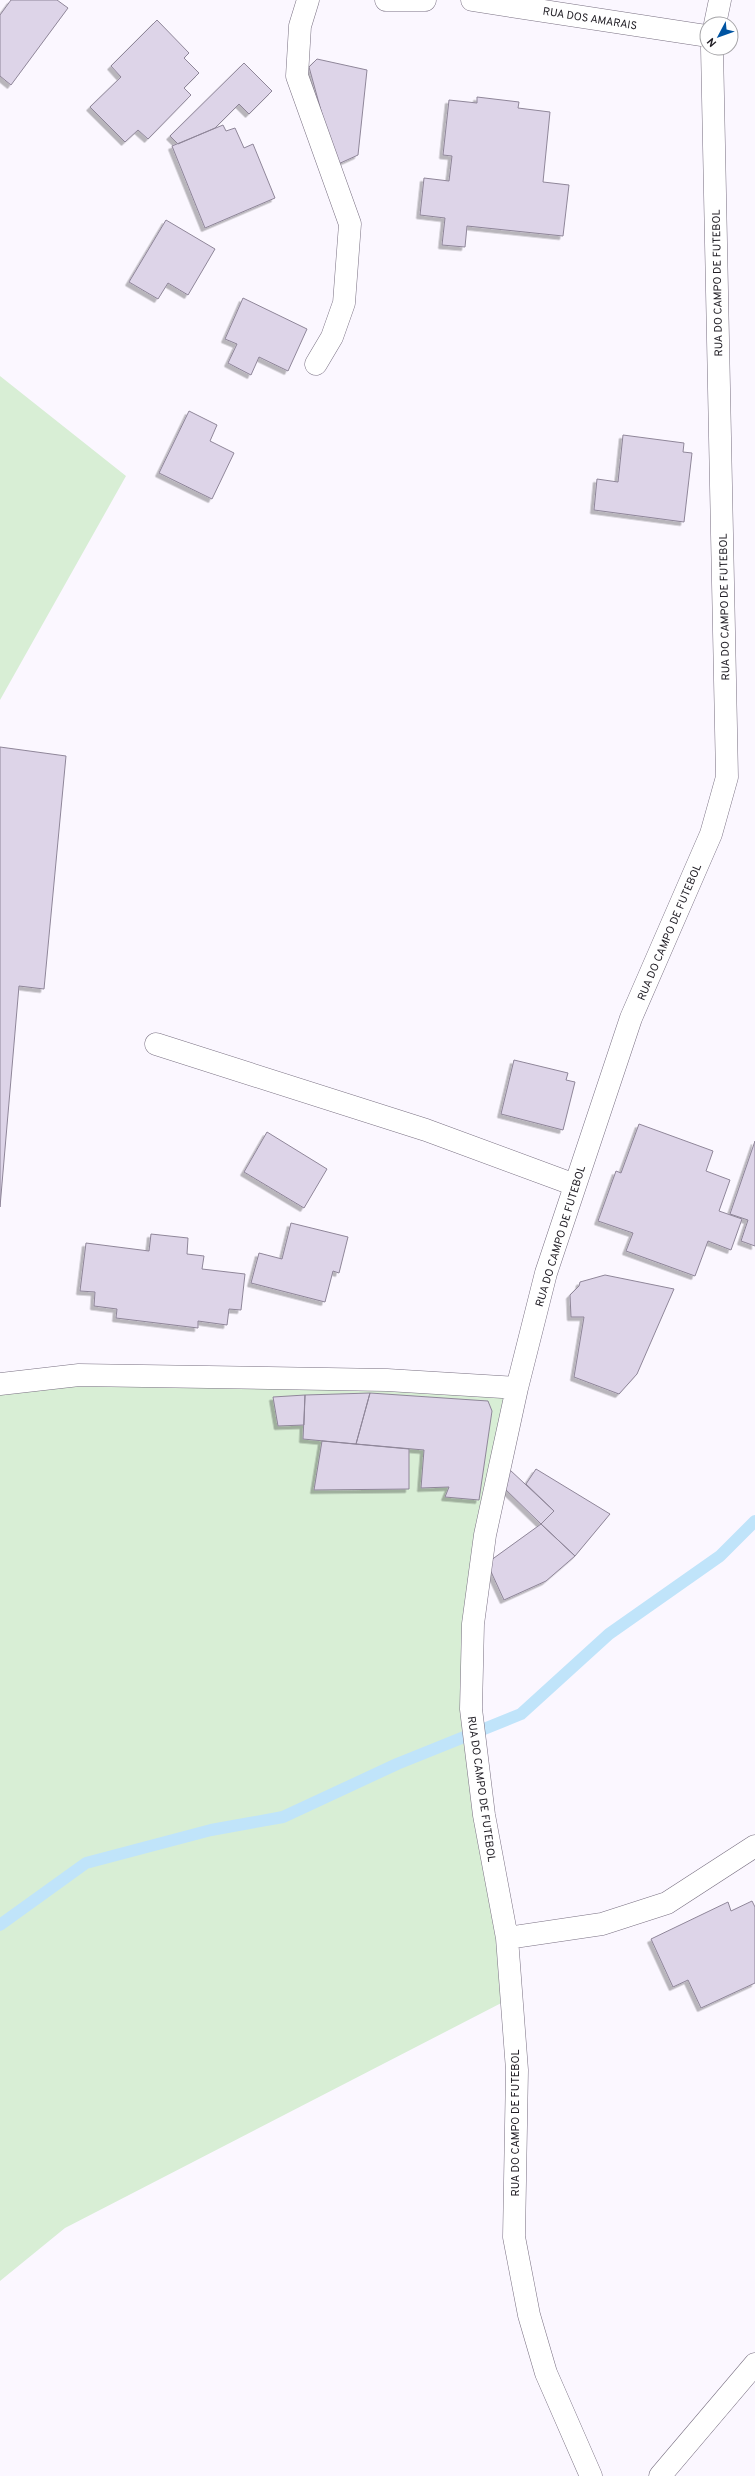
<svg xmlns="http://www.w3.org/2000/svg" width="755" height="2476" viewBox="0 0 755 2476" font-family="Overpass,sans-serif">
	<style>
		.green { fill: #d8eed5 }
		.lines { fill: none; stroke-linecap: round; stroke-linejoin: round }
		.stream { stroke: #c0e4fa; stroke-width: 12 }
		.building { fill: #ddd4e8; stroke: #8f8699; filter: url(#shadow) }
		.minor-casing { stroke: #797082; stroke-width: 23 }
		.minor { stroke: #fff; stroke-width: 22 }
		.labels { text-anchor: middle; stroke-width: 3; stroke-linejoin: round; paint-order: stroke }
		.street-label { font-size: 11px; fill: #1f1c23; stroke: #fff }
	</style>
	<defs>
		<filter id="shadow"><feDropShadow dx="-3.5" dy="3.5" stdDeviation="0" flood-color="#0004"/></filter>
	</defs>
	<rect width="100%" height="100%" fill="#fbf7ff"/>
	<!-- green -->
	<path class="green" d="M0,376l126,100 -126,224z
		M0,1384l517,4 -44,236 38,374 -446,230 -65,53z"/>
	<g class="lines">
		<!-- stream -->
		<path class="stream" d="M0,1925l86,-62 125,-33 72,-13 114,-53 124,-50 88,-80 111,-78 35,-35"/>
	</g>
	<!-- building -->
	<path class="building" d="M11,0h46l11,8 -57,77 -11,-9v-61z
		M157,20l32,33 -5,5 15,15 -15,15 7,7 -43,44 -10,-9 -13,12 -35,-35 31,-30 -10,-11z
		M317,59l50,11 -9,85 -22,10 -27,-98z
		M244,63l28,28 -23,23 -10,-10 -24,24 -37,16 -8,-8z
		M477,97l42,5 -1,6 32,4 -7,70 26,3 -6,51 -96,-10 -2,21 -23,-2 3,-27 -25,-3 4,-37 25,3 3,-25 -9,-1 6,-55 28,3z
		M223,125l3,6 9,-3 9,20 9,-4 22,54 -70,30 -33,-82z
		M166,220l49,29 -27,46 -20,-12 -10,16 -29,-17z
		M243,298l64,31 -19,42 -29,-14 -8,18 -23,-12 9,-19 -12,-5z
		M189,411l28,14 -7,16 24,12 -22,46 -53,-26z
		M623,435l61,8 -1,9 9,1 -8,69 -90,-12 3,-31 21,3z
		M0,747l66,9 -22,233 -25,-3 -19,221z
		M514,1060l54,13 -2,7 9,2 -12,48 -62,-16z
		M639,1124l74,27 -7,20 24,9 -11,31 23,8 -11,31 -23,-9 -13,35 -69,-25 7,-18 -35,-12 18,-50 5,2z
		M267,1132l60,37 -23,39 -60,-36z
		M755,1141v105l-14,-5 7,-21 -18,-6z
		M291,1223l57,14 -9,36 -6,-2 -8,31 -74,-19 8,-30 23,6z
		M151,1234l37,4 -1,16 17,2 -2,13 43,5 -4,36 -12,-1 -2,16 -29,-4v7l-82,-10 1,-9 -23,-3 1,-14 -15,-1 6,-48 63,8z
		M605,1275l69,14 -37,85 -18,20 -45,-17 10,-60h-13l-1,-22 9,-9 1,-4z
		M370,1393l118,8 4,10 -13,89 -34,-3 4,-10 -28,1 3,-38 -68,-6z
		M370,1393l-14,51 -53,-5 2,-44z
		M305,1395l-1,30 -26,1 -5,-29z
		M322,1441l87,8v40l-95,1z
		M536,1469l74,45 -35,42 -34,-32 13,-13 -28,-27z
		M510,1470l44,41 -13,13 -38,-37z
		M541,1524l34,32 -29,25 -42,19 -17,-37z
		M752,1901l3,6v76l-54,25 -13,-28 -15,7 -22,-48 77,-37 3,9z"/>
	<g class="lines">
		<!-- minor casing -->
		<g class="minor-casing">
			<path id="minor" d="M308,0l-8,26 -3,50 53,148 -6,79 -12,34 -16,27
				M386,0h39
				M472,0l235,36
				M715,24l5,-24
				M156,1044l270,86 149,55
				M0,1384l79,-9 308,5 130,8
				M507,1938l95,-14 65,-21 88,-57
				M591,2476l-45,-103 -17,-58 -15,-78 3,-167 -10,-132 -23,-123 -13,-106 2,-85 12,-89 32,-147 29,-115 85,-255 80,-184 16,-57 -15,-729
				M660,2476l95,-112"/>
		</g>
		<!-- minor -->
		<use href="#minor" class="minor"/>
	</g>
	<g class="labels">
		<!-- street labels -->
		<g class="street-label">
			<text transform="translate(590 18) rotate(9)" y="4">RUA DOS AMARAIS</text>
			<text transform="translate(717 283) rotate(-91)" y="4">RUA DO CAMPO DE FUTEBOL</text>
			<text transform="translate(724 607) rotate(-91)" y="4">RUA DO CAMPO DE FUTEBOL</text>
			<text transform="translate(669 932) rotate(-67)" y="4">RUA DO CAMPO DE FUTEBOL</text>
			<text transform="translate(560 1236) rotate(-73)" y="4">RUA DO CAMPO DE FUTEBOL</text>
			<text transform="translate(482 1789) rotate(82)" y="4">RUA DO CAMPO DE FUTEBOL</text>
			<text transform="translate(515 2123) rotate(-90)" y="4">RUA DO CAMPO DE FUTEBOL</text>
		</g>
	</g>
	<!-- north arrow -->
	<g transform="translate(719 36) rotate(229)"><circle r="19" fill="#ffffff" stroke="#a5a4a7"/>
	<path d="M0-3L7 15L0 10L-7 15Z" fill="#0054a2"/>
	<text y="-6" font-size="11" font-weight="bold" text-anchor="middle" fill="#1f1c23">N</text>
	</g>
</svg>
